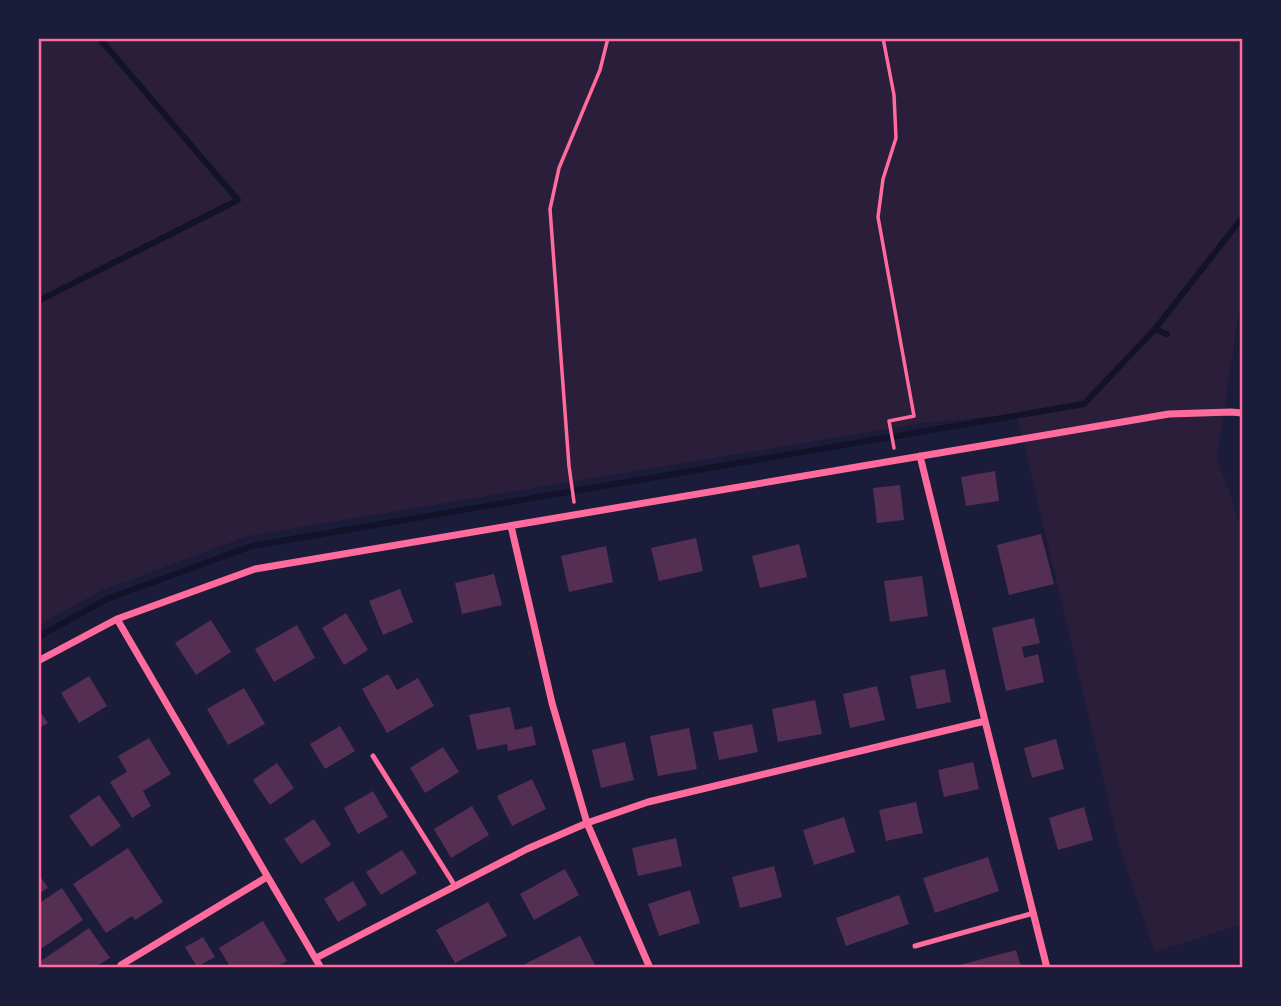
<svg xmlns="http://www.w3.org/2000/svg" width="1281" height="1006" viewBox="0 0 1281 1006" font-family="Arial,sans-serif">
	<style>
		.green { fill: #2a1e3b }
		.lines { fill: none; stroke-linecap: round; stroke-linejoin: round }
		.stream { stroke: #12122b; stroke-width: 6 }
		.building { fill: #542f53 }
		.path { stroke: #ff6b9d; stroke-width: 3.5 }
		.service { stroke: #ff6b9d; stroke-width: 5 }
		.minor { stroke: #ff6b9d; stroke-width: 7 }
		.neatline { fill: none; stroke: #ff6b9d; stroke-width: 2.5 }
	</style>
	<rect width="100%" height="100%" fill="#1b1b3a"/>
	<!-- green -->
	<path class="green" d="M39,39h1203v252l-25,166 25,73v394l-87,28 -34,-99 -104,-439 -94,9 -675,113 -148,55 -61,34z"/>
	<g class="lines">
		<!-- stream -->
		<path class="stream" d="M38,301l200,-101 -139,-162
			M1155,329l12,5
			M38,637l69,-38 145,-53 832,-142 71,-75 87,-111"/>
	</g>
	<!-- building -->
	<path class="building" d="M995,471l4,30 -33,5 -5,-29z
		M900,485l4,35 -27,3 -4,-35z
		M1041,534l13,50 -45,11 -12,-50z
		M696,538l7,33 -44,10 -8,-33z
		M799,544l8,33 -47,11 -8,-32z
		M606,546l7,36 -44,10 -8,-36z
		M494,574l8,31 -40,9 -7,-31z
		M922,576l6,40 -38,6 -6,-41z
		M400,589l13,33 -30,13 -14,-34z
		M346,613l22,37 -24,15 -22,-37z
		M1034,618l6,25 -18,4 2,11 14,-4 6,28 -38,9 -14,-63z
		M211,620l20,32 -35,23 -21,-32z
		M297,625l18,33 -41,24 -19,-33z
		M945,669l6,33 -34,7 -7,-33z
		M388,674l9,16 21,-12 16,28 -47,27 -25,-44z
		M89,676l18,30 -28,17 -18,-30z
		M877,686l8,34 -35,8 -7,-34z
		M244,688l21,36 -37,21 -21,-36z
		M815,700l7,34 -44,8 -6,-33z
		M510,707l5,23 17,-4 4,19 -28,6 -1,-7 -30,6 -8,-35z
		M38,709l10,14 -10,6z
		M752,724l6,28 -39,8 -6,-28z
		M340,726l15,25 -30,18 -15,-25z
		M689,728l8,41 -39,7 -8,-40z
		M149,738l22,36 -28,17 8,15 -19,12 -22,-36 17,-10 -9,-16z
		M1056,739l8,30 -32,9 -8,-30z
		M625,742l9,38 -33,8 -9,-38z
		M443,747l16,25 -34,21 -15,-25z
		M973,762l6,27 -35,8 -6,-27z
		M277,763l17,25 -24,17 -17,-25z
		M532,779l14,30 -34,17 -15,-30z
		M373,791l15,26 -30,17 -14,-26z
		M99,795l22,31 -30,21 -22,-31z
		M916,802l7,31 -37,8 -7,-31z
		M472,806l17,29 -38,23 -17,-29z
		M1084,807l9,33 -35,10 -9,-32z
		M844,817l11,35 -41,13 -11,-35z
		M314,819l17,26 -30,19 -17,-25z
		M676,838l6,28 -44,10 -6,-28z
		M128,848l35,54 -28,18 -3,-4 -26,17 -33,-49z
		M402,850l15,23 -36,22 -15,-23z
		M988,857l11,34 -64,22 -12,-35z
		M774,866l8,31 -42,11 -8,-31z
		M565,869l14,26 -45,25 -14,-26z
		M38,873l10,15 -10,6z
		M353,881l14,24 -29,17 -14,-23z
		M62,888l21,32 -45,31v-47z
		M690,890l10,33 -41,13 -11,-32z
		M899,895l10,29 -63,22 -10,-28z
		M488,902l19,34 -52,27 -19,-33z
		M263,921l24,40 -12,6h-45l-11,-19z
		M89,928l21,30 -15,9h-57v-4z
		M580,936l16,31h-72l-1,-2z
		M203,937l12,20 -18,10 -12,-20z
		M1016,950l5,17h-69z"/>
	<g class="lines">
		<!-- path -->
		<path class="path" d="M883,38l11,57 2,43 -13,41 -5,38 36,199 -25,5 5,27
			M574,502l-5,-36 -19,-257 9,-41 41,-98 8,-32"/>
		<!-- service -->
		<path class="service" d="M373,756l82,130
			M915,946l119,-33"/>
		<!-- minor -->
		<path class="minor" d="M920,456l65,265 62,247
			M511,526l41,177 35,120 63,145
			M117,619l204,349
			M38,661l79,-42 138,-50 914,-155 62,-2 11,1
			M316,958l211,-109 60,-26 61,-21 337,-81
			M121,965l146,-88"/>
	</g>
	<!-- border -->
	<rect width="1281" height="1006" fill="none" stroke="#1b1b3a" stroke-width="80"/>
	<rect x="40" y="40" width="1201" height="926" class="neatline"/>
</svg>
